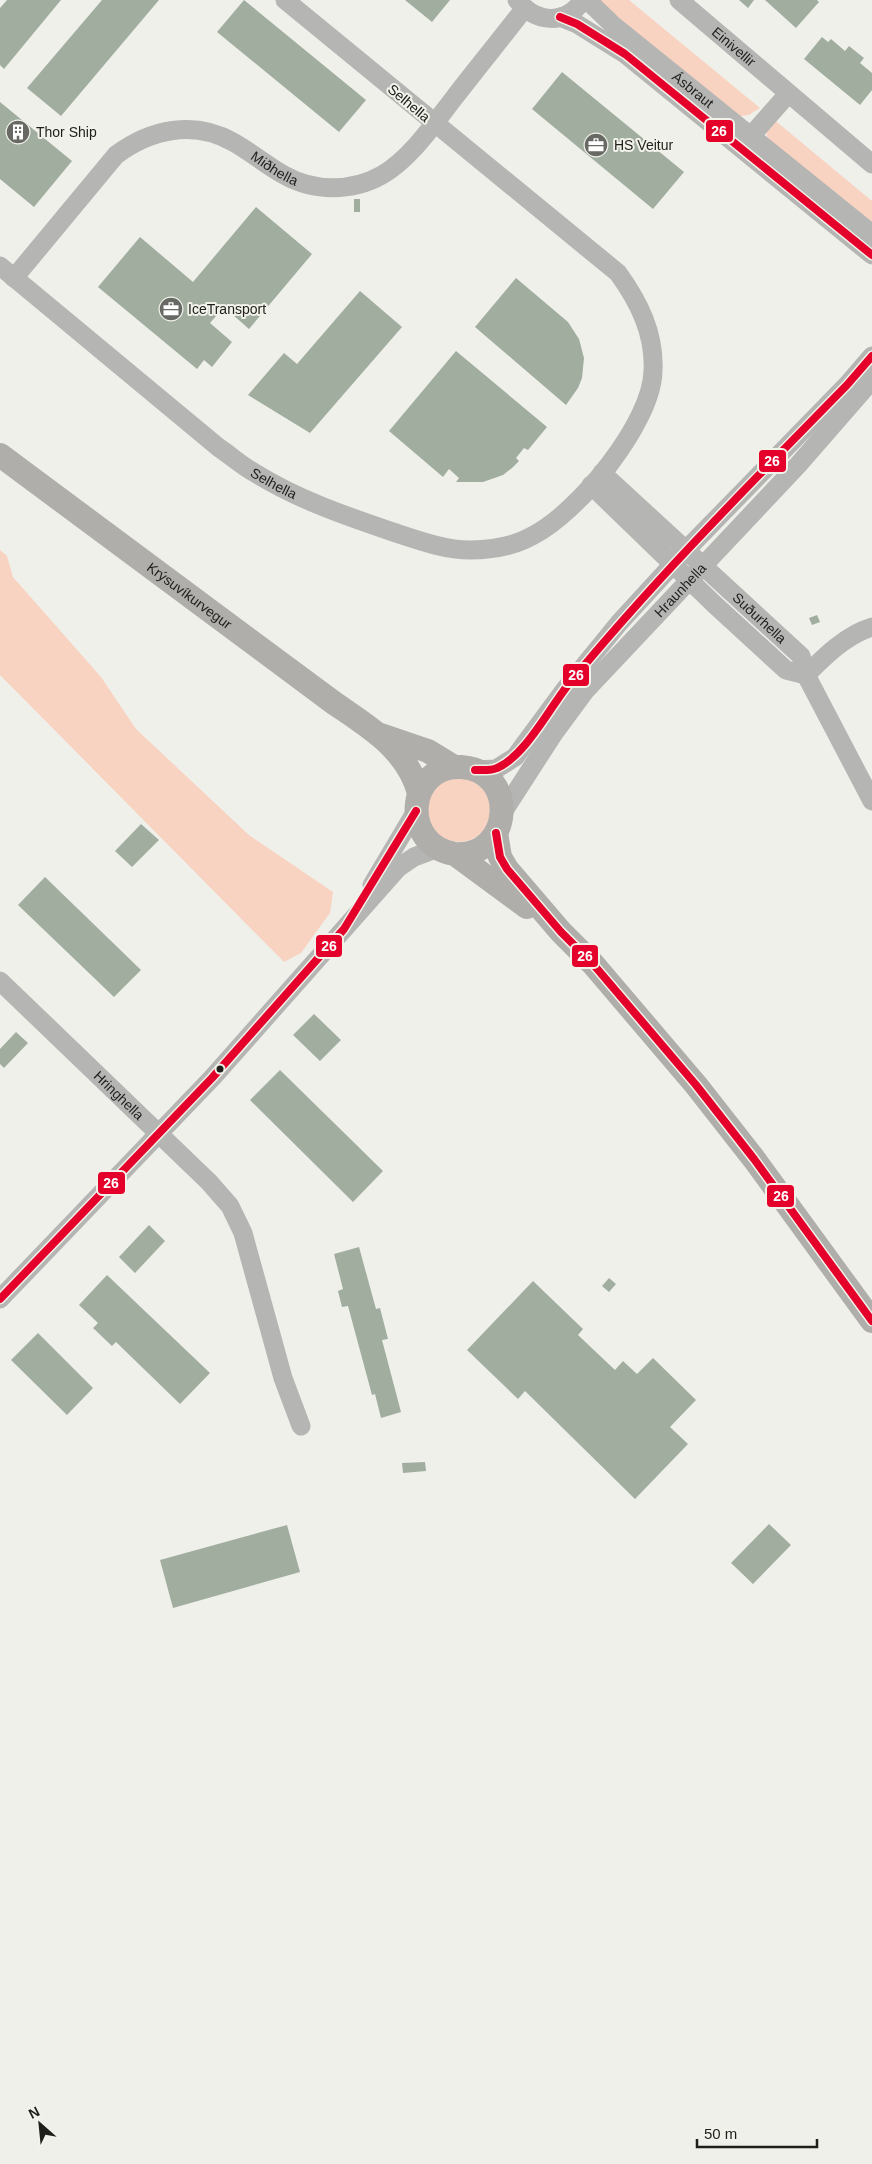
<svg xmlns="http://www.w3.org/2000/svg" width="872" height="2164" viewBox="0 0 872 2164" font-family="Helvetica,sans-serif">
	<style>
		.green { fill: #f8d3c1 }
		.building { fill: #a0ad9f }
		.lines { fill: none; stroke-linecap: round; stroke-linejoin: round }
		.minor { stroke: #b5b5b4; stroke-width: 19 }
		.major { stroke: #afaeaa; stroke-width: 24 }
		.bus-1-casing { stroke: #f1f2e9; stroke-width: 11 }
		.bus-1 { stroke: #e4002b; stroke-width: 8 }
		.bus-dot { fill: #1e1e1b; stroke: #f1f2e9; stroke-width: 2 }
		.labels { text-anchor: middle; stroke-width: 4; stroke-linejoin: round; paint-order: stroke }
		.street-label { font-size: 14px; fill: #1e1e1b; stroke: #f1f2e9 }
		.poi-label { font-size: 14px; fill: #1e1e1b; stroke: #f1f2e9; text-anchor: start }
		.line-badge { stroke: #f1f2e9; stroke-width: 2 }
		.badge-label { font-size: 14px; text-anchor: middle; font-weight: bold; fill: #fff }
	</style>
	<rect width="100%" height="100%" fill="#f0f0eb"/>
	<!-- green -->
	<path class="green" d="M598,0h31l131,108 -11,7 -9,1 -69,-53z
		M772,118l100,83v28l-104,-89 -2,-8z
		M0,550l7,6 6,21 88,100 35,52 113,106 84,57 -3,21 -29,40 -17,9 -284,-287z
		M427 810a32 32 0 1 1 64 0a32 32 0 1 1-64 0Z"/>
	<!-- building -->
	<path class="building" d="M7,0h54l-57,69 -4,-4v-57z
		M102,0h57l-98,116 -34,-28z
		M244,0l122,100 -27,32 -122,-100z
		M405,0h45l-18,22z
		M739,0h15l-6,8z
		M765,0h52l2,2 -23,26z
		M822,37l6,5 3,-3 14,12 4,-5 15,12 -4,5 12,10v17l-12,15 -56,-46z
		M562,72l122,100 -31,37 -121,-100z
		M0,102l72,59 -38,46 -34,-28z
		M354,199h6v13h-6z
		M256,207l56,47 -63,75 -25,-22 -14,16 22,19 -20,25 -8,-7 -7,9 -99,-82 42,-50 53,45z
		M516,278l52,44 11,17 5,19 -2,20 -4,10 -12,17 -91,-78z
		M360,291l42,36 -92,106 -62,-38 36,-42 13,11z
		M456,351l91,76 -19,23 -4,-2 -8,10 3,3 -7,7 -9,7 -20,7h-27l3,-4 -10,-9 -6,8 -54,-46z
		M817,615l3,7 -8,3 -3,-7z
		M141,824l18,16 -27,27 -17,-16z
		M45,877l96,93 -27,27 -96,-92z
		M314,1014l27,26 -21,21 -27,-26z
		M16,1032l12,11 -24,25 -4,-4v-15z
		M280,1070l103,101 -30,31 -103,-102z
		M149,1225l16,16 -30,32 -16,-16z
		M359,1247l17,62 4,-1 8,31 -6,1 19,72 -20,6 -6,-24 -3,1 -24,-89 -6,1 -4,-16 5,-2 -9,-35z
		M107,1275l103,98 -30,31 -64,-62 -4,4 -19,-18 5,-5 -19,-18z
		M609,1278l7,6 -7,8 -7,-6z
		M533,1281l50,48 -5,6 37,35 8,-9 14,13 16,-16 43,42 -26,27 18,17 -53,55 -110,-108 -7,8 -51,-49z
		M38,1333l55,55 -26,27 -56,-55z
		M425,1462l1,9 -23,2 -1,-10z
		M769,1524l22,21 -38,39 -22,-21z
		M287,1525l13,47 -127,36 -13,-48z"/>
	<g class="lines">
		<!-- minor -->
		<g class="minor">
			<path d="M517,0c19,23 48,26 66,0"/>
			<path id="s1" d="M587,0l27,26 258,208"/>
			<path id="s2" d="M679,0l193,164"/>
			<path d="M560,17l17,7 48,30 247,201"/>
			<path d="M750,137l38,-43"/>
			<path id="s3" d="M0,266l218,181c12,8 24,19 37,26 42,26 88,42 135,58 25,8 53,19 80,19 21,0 44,-4 62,-14 46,-23 120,-113 121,-165 2,-37 -14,-69 -35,-98l-333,-273"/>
			<path id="s4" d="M14,278l102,-123c35,-26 78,-35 117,-13 18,10 33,23 51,33 30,17 68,17 98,0 29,-17 51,-50 72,-77 23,-30 47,-59 70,-89"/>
			<path id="s5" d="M602,473l199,183 5,19 66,126"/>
			<path d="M591,485l123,119 72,66 20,5"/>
			<path d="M806,675c19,-19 40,-40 66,-48"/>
			<path d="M475,770l21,-1 19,-12 51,-69 53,-65 67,-73 161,-165 25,-29"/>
			<path id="s6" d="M503,812l51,-79 31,-42 213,-226 74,-85"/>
			<path d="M372,885l44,-74"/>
			<path id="s7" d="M0,981l209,201 21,24 13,27 40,145 18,48"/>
			<path d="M0,1299l212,-221 186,-210 16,-11 24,-9"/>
		</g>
		<!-- major -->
		<g class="major">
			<path id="s8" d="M0,455l334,248c35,24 73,46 85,90"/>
			<path d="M381,735l47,16 26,16"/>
			<path d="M496,833l4,24 7,12 54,63 32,32 103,121 58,74 118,162"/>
			<path d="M455,854c58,4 64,-84 6,-87 -54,-3 -62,78 -6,87l72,53"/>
		</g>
		<!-- bus-1 casing -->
		<g class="bus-1-casing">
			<path id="bus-1" d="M560,17l17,7 48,30 247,201
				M475,770c7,0 16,1 22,-2 28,-12 52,-59 71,-83 87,-106 183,-202 279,-300l25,-29
				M496,833l4,24 7,12 54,63 32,32 103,121 58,74 118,162
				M0,1299l212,-221 132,-149 72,-118"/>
		</g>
		<!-- bus-1 -->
		<use href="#bus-1" class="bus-1"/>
	</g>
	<!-- icons -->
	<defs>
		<g id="building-disc" transform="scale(1.25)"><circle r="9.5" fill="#686864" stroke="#f1f2e9"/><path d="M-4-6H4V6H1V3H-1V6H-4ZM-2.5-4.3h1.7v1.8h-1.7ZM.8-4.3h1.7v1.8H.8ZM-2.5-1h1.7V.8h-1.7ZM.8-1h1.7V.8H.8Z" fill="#fff"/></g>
		<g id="office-disc" transform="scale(1.25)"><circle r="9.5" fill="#686864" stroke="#f1f2e9"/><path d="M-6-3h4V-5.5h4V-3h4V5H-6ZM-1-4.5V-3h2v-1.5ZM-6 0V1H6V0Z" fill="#fff"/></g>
	</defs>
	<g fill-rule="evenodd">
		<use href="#building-disc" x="18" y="132"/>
		<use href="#office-disc" x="596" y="145"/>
		<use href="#office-disc" x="171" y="309"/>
	</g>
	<!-- markers -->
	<circle class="bus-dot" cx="220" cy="1069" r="4.5"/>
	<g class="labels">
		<!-- street labels -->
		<g class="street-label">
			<text dy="5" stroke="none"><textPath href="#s2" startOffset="72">Einivellir</textPath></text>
			<text dy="5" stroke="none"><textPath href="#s1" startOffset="139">Ásbraut</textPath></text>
			<text transform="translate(409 103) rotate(40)" y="5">Selhella</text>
			<text dy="5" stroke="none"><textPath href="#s4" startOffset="334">Miðhella</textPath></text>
			<text dy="5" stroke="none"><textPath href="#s3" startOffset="350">Selhella</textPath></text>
			<text dy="5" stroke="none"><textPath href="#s6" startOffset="285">Hraunhella</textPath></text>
			<text dy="5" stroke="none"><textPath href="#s8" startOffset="236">Krýsuvíkurvegur</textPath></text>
			<text dy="5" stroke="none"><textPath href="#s5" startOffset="214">Suðurhella</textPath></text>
			<text dy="5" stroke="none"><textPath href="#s7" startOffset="165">Hringhella</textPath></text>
		</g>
		<!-- poi labels -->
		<g class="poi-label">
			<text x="36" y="137">Thor Ship</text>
			<text x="614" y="150">HS Veitur</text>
			<text x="188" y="314">IceTransport</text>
		</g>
	</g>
	<g class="line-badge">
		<rect x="705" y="119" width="29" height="24" rx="5" fill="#e4002b"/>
		<rect x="758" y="449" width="29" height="24" rx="5" fill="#e4002b"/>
		<rect x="562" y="663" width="28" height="24" rx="5" fill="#e4002b"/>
		<rect x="315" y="934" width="28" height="24" rx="5" fill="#e4002b"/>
		<rect x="571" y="944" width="28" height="24" rx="5" fill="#e4002b"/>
		<rect x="97" y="1171" width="29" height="24" rx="5" fill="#e4002b"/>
		<rect x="766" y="1184" width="29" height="24" rx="5" fill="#e4002b"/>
	</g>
	<g class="badge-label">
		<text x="719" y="136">26</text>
		<text x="772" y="466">26</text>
		<text x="576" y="680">26</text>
		<text x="329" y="951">26</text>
		<text x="585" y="961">26</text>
		<text x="111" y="1188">26</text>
		<text x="781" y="1201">26</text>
	</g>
	<!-- north arrow -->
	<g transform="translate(40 2124) rotate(333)" stroke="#f1f2e9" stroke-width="4" paint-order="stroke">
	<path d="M0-4L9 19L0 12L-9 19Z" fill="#1e1e1b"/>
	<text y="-8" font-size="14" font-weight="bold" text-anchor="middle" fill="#1e1e1b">N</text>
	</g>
	<!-- scale -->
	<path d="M697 2139v8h120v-8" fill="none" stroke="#1e1e1b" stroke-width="2.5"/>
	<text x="704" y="2139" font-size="15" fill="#1e1e1b" stroke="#f1f2e9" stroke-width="4" paint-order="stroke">50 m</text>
</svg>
